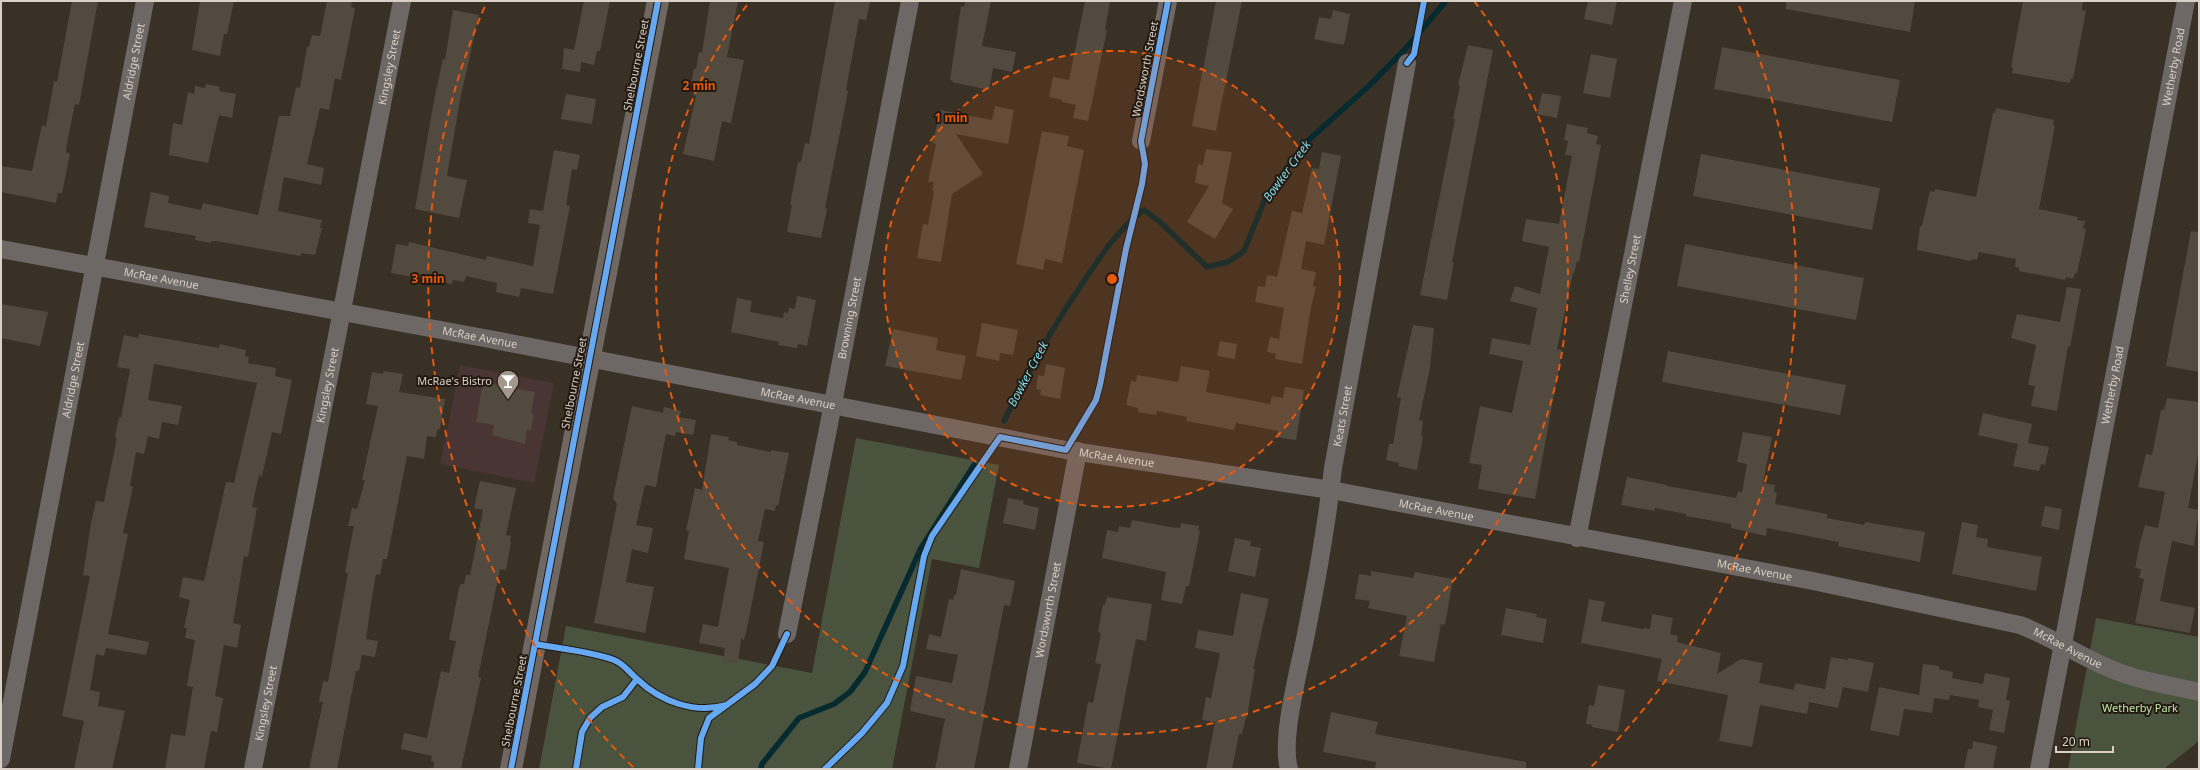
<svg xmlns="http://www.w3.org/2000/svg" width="2200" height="770" viewBox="0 0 2200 770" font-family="'Noto Sans',sans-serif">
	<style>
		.commercial { fill: #493533 }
		.green { fill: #49533d }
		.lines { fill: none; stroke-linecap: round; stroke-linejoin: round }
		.stream { stroke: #052a2f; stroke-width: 5.5 }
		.building { fill: #534a3f }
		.minor { stroke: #6d6766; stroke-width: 18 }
		.major { stroke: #6f6762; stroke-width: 22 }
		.cycleway-casing { stroke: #221a12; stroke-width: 8 }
		.cycleway { stroke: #66a8f1; stroke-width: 6 }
		.ring { fill: none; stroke: #e8590c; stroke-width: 2; stroke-dasharray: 7 5 }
		.labels { text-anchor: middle; stroke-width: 4; stroke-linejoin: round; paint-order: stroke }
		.street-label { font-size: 11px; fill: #dbd0c5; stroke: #221a12 }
		.poi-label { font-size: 11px; fill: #dbd0c5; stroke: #221a12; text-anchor: end }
		.park-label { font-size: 11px; fill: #c3e4a8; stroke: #221a12 }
		.water-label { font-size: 12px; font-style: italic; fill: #84dded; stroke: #221a12 }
		.centre { fill: #e8590c; stroke: #221a12; stroke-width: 2 }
		.ring-label { font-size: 12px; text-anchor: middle; font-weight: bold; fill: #e8590c; stroke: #221a12; stroke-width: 4; stroke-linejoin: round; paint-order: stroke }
	</style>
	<rect width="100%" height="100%" fill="#393026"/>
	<!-- commercial -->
	<path class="commercial" d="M460,365l94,18 -20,100 -94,-19z"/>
	<!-- green -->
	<path class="green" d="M856,438l143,27 -20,103 -47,-9 -40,210h-353l27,-143 246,47z
		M2096,618l103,19v104l-35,28h-96z"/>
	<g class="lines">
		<!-- stream -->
		<path class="stream" d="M1004,421c23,-48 48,-93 78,-137 18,-27 36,-55 62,-74l16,12 47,45 21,-5 16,-11 21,-52 38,-54 68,-61 36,-37 39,-46
			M761,769l1,-5 37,-46 35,-14 16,-12 15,-20 56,-124 53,-83"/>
	</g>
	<!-- building -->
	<path class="building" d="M72,1h26l-19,104 -4,-1 -8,39 -1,9 4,2 -8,39h-4l-2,10 -55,-11v-26l31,5 10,-46 4,1 8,-45 3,1z
		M200,1h34l-7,33h-3l-4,22 -28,-6z
		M327,1h25l-1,6 4,1 -14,72 -6,-2 -6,32 -9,-2 -13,56 17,4 -3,17 -37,-8 -6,34 44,9 -2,8h2l-7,27 -14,-2v3l-85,-15h-5v2l-16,-3 1,-4 -52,-9 7,-35 18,4 -1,7 33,7 2,-7 55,12 21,-99h11l6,-29 4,1 7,-41h2l3,-12 8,1z
		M584,1h26l-10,50h-3l-3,14 -13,-3 -1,10 -18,-3 2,-21 10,2z
		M710,1h28l-11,56 17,3 -13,63 -9,-2 -8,40 -31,-7 13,-58 -3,-1 1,-10h-3l3,-17 2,1 3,-17 3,1z
		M835,1h34l1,2 -4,17 -7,-1 -13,71 2,1 -2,11 -21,106 2,1 -6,29 -34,-6 5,-27h-2l8,-43h3l4,-19 4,1z
		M965,1h26l-9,45 34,6 -4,20 -19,-4 -4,22 -37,-8 1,-1 -3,-1 11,-74 3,1z
		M1085,1h25l-5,29h2l-19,91 -15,-3 3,-13 -14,-3v-2l-13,-3 4,-20 16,3z
		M1216,1h26l-26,130 -24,-5z
		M1588,1h29l-5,24 -28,-6z
		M1786,1h129l-5,31 -124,-23z
		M2023,1h60l-1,9 4,1 -13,68 -2,-1 -1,5 -58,-10 1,-5 -2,-1z
		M453,10l26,5 -19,85 -13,76 20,4 -8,38 -44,-9 20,-114 8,-36 2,1z
		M1333,10l17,4 -6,31 -30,-6 5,-22 12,2z
		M1468,45l25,5 -41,212h2l-7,38 -27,-5 35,-176h-2l7,-33 -2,-1z
		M1722,47l178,33 -8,42 -178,-33z
		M1591,54l26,5 -7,39 -27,-5z
		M206,84l14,3 -1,4 17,3 -4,24 -13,-3 -11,48 -39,-8 4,-32 9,2 6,-33 6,2 1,-8 10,2z
		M1542,93l19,3 -4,22 -20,-4z
		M566,94l30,5 -4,25 -31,-5z
		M995,106l19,4 -6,34 -52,-10 27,40 -31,20 -11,68 -24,-4 6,-34 5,1 6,-34h-2l2,-9h-6l8,-38 -3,-1 7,-33 52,10z
		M1996,108l58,12 -1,5 2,1 -16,83 39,8 -1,3 8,1 -2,7 3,1 -3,17 -6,27h-2l-2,6 -7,-2 -1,3 -46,-9v-3l-4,-1 1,-8 -37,-7 -2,8 -5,-1 -1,2 -54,-11 3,-24h2l8,-35 5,1v-3l41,8 17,-84h2z
		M1567,124l21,4 -1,5 11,3 -2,8 5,1 -22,117 -2,-1 -3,12h-1l-16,76 5,1 -27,149 -57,-10 4,-24 -13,-2 11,-57 32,7 11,-52 -34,-7 3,-16 38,7 7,-37 -27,-7 5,-15 25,8 9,-47 -27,-6 4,-22 33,5 13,-68 -7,-1 3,-14 -4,-1z
		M1042,131l27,5 -2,10 17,4 -22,113 -17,-4 -2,11 -27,-6z
		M1206,149l26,3 -10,51 11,6 -18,30 -28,-17 22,-36 -14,-3 3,-19 5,1z
		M554,150l26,5 -3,15 -5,-1 -6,36 4,1 -17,88 -32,-6 -2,9 -23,-5 1,-9 -31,-7 -2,6 -11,-2 -1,4 -61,-11 5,-29 12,2 1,-4 77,18 1,-4 46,10 7,-41 -12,-2 2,-14 13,2z
		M1322,152l19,4 -17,89 -18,-4 -5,28 15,3 -3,14 3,1 -5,20 -9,57 -27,-5 1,-5 -9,-2 3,-15 9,2 5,-31 -29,-6 3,-16 7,1 2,-12 10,2 15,-66 10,2 10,-45 7,1z
		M1701,154l179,34 -8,42 -179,-34z
		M2191,231l8,1v140l-33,-6z
		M1685,244l179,34 -8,42 -179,-34z
		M2067,287l14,2 -11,58 -2,-1 -11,65 -26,-5 4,-20 -7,-1 8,-40 -25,-7 6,-24 43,8z
		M797,296l19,4 -9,46 -9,-2 -1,4 -19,-3 1,-3 -48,-10 6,-34 15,3 -2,11 33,6 1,-6 4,1 1,-5 6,1z
		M1,304l47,8 -8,34 -39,-8z
		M982,323l36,7 -5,25 -13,-2 -1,8 -23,-5z
		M1413,325l21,3 -4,40 -11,52 4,1 -2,15h2l-6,34 -19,-4 1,-3 -13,-3 3,-16h4l8,-46 -4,-1z
		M893,329l45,9 -2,12 30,6 -5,24 -76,-14z
		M139,334l80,14 1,-4 26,6 -1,6 4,1 -1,6 28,5 -1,8 17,4 -11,54 -9,-2 -10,44 -3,-1 -7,32 5,1 -9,49 -4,-1 -11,67 8,2 -4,23 -13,-3 -9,51 8,2 -6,34 -6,-1 -7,38h-39l6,-35 14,2 8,-49 -6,-1 8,-46 -10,-2 2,-10h-3l6,-28 -11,-3 4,-20 21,4 22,-99 8,1 23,-100 -103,-19 -6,36 34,6 -4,19 -16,-3 -3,17 -11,-3 -4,18 -8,-2 -6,34 3,1 -10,46 5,1 -20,100 41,8 -3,13 -40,-7 -2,8 -8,-2 -6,36 10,2 -2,14 27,5 -13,58h-38l10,-48 -22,-5 28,-140 -7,-1 8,-52 5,-22 8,1 13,-64 -2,-1 4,-20 2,1 9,-49 -13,-2 7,-32 14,3z
		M1220,341l17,3 -2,15 -18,-3z
		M1668,351l178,34 -6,30 -178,-33z
		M1046,364l19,4 -5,31 -20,-4 1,-5 -5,-1 2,-14 6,1z
		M1181,366l29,5 -4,21 64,12 2,-8 11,2 2,-11 19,3 -8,50 -20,-3 2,-6 -42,-8 -2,7 -48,-9 1,-4 -30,-6 -1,4 -18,-3v-4l-12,-3 5,-24 5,1 1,-7 41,7z
		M384,371l19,3 -4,18 46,7 -5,30 -3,1 -1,7 -9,-1 -3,23 -17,-3 -20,103h-4l-3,16 -4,-1 -5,29 -5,36 12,2 -3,16 -13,-2 -3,16h-3l-19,98h-28l14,-67h-4l4,-21 5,1 20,-109 -3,-1 9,-46h-6l4,-18 5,1 8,-29h-3l16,-74 -12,-2 6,-32 11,2z
		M483,382l52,10 -4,21 3,1 -3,16h-4l-2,14 -33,-9 2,-10 -18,-3z
		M2167,398l32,4v47l-11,59 11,2 -5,36 -22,-5 -12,60 35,7 -5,25 -55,-10 9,-44 -5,-1 2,-9 -6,-1 5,-25 5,-18 13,3 7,-36 -27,-5 8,-33 6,1 9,-45h3z
		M632,406l31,7 1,-6 17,4 -2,6 17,3 -3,15 -17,-3 -1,4 -9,-2 -10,53 -11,-2 -9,40 17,3 -5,25 -16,-4 -6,33 28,5 -9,46 -51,-10 23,-119 -4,-6z
		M1983,413l49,11 -4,19 21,4 -4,18 -4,-1 -2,7 -26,-5 5,-22 -40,-9z
		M1743,432l29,5 -9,46 12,2 -1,7 3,1 -2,11 52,10v4l37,7 1,-3 60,10 -5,30 -82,-16 1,-4 -72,-14 -1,8 -35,-8v-4l-45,-8v-2l-31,-6 -1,3 -33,-6 6,-28 40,8v1l69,12 2,-7 4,1 5,-28 -10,-2z
		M711,434l18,3 -1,3 9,2v3l34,7v-2l18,3 -11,53 -2,-1 -1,6 -10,-2 -7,32 6,1 -17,86 -3,12 -3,-1 -3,24 -15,-2 2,-13 -26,-5 4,-19 15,3 11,-59 -45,-9 5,-28 -3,-1 9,-42 7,2z
		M480,481l36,7 -10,47 5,1 -1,6h1l-5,28 -6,-1 -22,108 3,1 -20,91h-28l1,-7 -3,-1 1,-5 -31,-7 3,-16 23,5 14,-67 8,2 7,-32 -7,-1 10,-52 2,-4h3l2,-9h4l13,-65 -9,-2z
		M1008,498l16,3 -1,3 16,4 -4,22 -32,-7z
		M2045,506l17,3 -3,21 -18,-4z
		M1132,520l38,7 10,1 1,-5 18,3 -1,5h2l-11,55h-3l-4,18 -21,-4 5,-28 -64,-14 5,-28 11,2 1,-6 11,2z
		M1962,522l16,3 -2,12 12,2 -1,8 55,10 -6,34 -84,-17z
		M1235,538l16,3 -1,5 11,2 -6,29 -27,-6z
		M961,569l54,12 -5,25 -6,-1 -21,108h2l-11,56h-39l10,-50 -35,-8 6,-35 36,7 6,-28 -32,-6 3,-15 12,3 8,-38 4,1 1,-5h2z
		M1371,571l42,7 2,-6 38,7 -8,46 -4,-1 -7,38 -35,-6 8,-40 -39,-8 2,-7 -15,-2 4,-25 12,2z
		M1241,593l28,6 -16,70h2l-8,48h-1l-4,17h-3l-7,35h-26l9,-47 -13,-2 4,-23 5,1 9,-45 -25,-5 3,-18 35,6z
		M1107,597l45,7 -6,37 -10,-2 -25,130 -34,-6 11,-61 5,1 8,-39 -6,-1 6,-30 -3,-1 5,-28 2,1z
		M1589,599l16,3 -4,19 42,8 1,-1 6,1 2,-15 21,4 -3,16 8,2 -1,6 44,11 -4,21 24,-15 22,4 -4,20 35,7 1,-7 30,6 6,-32 17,3v-2l26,5 -6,29 -25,-5 -5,21 -29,-6 -2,12 -47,-9 -8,42 -33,-6 9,-46 -71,-14 5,-22 -81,-16z
		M1506,608l31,6 -1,3 11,2 -4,24 -42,-8z
		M1923,664l16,2v3l14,3 -1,6 31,6 2,-11 25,5 -4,22 4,1 -6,32 -15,-3 4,-20 -15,-3 1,-7 -29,-5 -1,5 -15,-2 -2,15 -28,-4 -5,27 -29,-6 9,-43 40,8z
		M1598,685l27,5 -7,42 -26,-5v-2l-6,-1 3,-19 5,1z
		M1331,712l47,10 -3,12 151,28v7h-151l1,-7 -53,-10z
		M1973,741l24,5 -4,23h-29l4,-20h4z"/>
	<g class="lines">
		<!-- minor -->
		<g class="minor">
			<path d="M1141,141l27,-140"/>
			<path id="s1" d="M1,249l483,89 582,112 265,40 482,91 207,44c32,12 59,31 91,44 28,12 58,16 88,23"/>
			<path id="s2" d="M1577,538l106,-537"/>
			<path id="s3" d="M787,634l43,-215 80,-418"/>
			<path id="s4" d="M1,759l144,-758"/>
			<path id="s5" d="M253,769l149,-768"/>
			<path id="s6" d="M1018,769l60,-318"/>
			<path id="s7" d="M1289,769c-9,-31 11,-102 17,-135 11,-55 21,-110 27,-166l74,-405"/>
			<path id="s8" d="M2039,769l147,-768"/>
		</g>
		<!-- major -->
		<path class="major" d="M511,769l147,-768"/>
		<!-- cycleway casing -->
		<g class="cycleway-casing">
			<path id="cycleway" d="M1407,63l7,-9 10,-53
				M535,644c26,5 54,7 79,16 10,4 15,12 23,19 24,23 58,35 90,26
				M511,769l147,-768
				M576,769l6,-37 8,-14 12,-11 21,-10 14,-18
				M698,769l3,-31 8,-20 46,-34 17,-18 15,-32
				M825,769l37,-36 25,-30 16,-37 21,-110 8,-20 68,-99 66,13 30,-50 4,-15 26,-136 16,-65 3,-20 -4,-23 27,-140"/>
		</g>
		<!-- cycleway -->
		<use href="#cycleway" class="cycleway"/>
	</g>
	<!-- distance rings -->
	<circle cx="1112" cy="279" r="228" fill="#e8590c" fill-opacity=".12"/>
	<g class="ring">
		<circle cx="1112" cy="279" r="228"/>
		<path d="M1474 1A456 456 0 1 1 750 1"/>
		<path d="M633 767A684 684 0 0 1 485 6M1739 6A684 684 0 0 1 1591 767"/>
	</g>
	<!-- icons -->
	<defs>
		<g id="bar-pin" transform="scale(1.15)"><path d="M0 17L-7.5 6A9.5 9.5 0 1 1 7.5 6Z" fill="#a2988d" stroke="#221a12"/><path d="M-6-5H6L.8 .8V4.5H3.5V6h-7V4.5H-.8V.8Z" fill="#fff"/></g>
	</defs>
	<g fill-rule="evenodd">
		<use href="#bar-pin" x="508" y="381"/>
	</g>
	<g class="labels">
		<!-- street labels -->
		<g class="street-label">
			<text dy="4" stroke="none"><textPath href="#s4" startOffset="710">Aldridge Street</textPath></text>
			<text transform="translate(636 65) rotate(-79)" y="4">Shelbourne Street</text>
			<text dy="4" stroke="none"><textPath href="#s5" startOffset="715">Kingsley Street</textPath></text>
			<text dy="4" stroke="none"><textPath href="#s8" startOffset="715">Wetherby Road</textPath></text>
			<text transform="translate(1145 69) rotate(-79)" y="4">Wordsworth Street</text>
			<text dy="4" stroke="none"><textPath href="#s2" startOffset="274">Shelley Street</textPath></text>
			<text dy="4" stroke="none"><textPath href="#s1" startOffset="163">McRae Avenue</textPath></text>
			<text dy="4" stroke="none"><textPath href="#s3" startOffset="322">Browning Street</textPath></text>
			<text dy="4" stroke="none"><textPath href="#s1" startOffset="487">McRae Avenue</textPath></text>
			<text dy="4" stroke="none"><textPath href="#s4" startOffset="386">Aldridge Street</textPath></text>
			<text transform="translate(574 383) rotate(-79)" y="4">Shelbourne Street</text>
			<text dy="4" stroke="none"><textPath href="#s5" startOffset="391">Kingsley Street</textPath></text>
			<text dy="4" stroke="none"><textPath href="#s8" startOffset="391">Wetherby Road</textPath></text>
			<text dy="4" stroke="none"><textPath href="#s1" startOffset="811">McRae Avenue</textPath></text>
			<text dy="4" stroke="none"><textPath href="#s7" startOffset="358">Keats Street</textPath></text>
			<text dy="4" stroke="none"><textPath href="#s1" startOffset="1135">McRae Avenue</textPath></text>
			<text dy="4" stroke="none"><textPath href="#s1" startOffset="1459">McRae Avenue</textPath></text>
			<text dy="4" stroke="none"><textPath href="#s1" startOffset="1783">McRae Avenue</textPath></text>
			<text dy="4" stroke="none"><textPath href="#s6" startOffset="162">Wordsworth Street</textPath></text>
			<text dy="4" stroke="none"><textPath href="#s1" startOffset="2107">McRae Avenue</textPath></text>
			<text transform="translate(514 701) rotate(-79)" y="4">Shelbourne Street</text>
			<text dy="4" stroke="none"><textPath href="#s5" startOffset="67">Kingsley Street</textPath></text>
		</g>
		<!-- poi labels -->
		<g class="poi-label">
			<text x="492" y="385">McRae's Bistro</text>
		</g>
		<!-- park labels -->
		<g class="park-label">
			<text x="2140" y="712">Wetherby Park</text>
		</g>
		<!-- water labels -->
		<g class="water-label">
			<text transform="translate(1287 171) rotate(-54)" y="4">Bowker Creek</text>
			<text transform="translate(1028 374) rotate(-62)" y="4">Bowker Creek</text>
		</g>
	</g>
	<circle cx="1112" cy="279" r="6" class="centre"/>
	<g class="ring-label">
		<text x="699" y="90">2 min</text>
		<text x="951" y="122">1 min</text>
		<text x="428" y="283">3 min</text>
	</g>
	<!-- border -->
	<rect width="2200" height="770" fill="none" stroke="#dbd0c5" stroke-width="4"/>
	<!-- scale -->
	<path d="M2056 746v6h57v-6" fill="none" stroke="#dbd0c5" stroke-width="2"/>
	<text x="2062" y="746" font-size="12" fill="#dbd0c5" stroke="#221a12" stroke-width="3" paint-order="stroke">20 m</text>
</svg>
